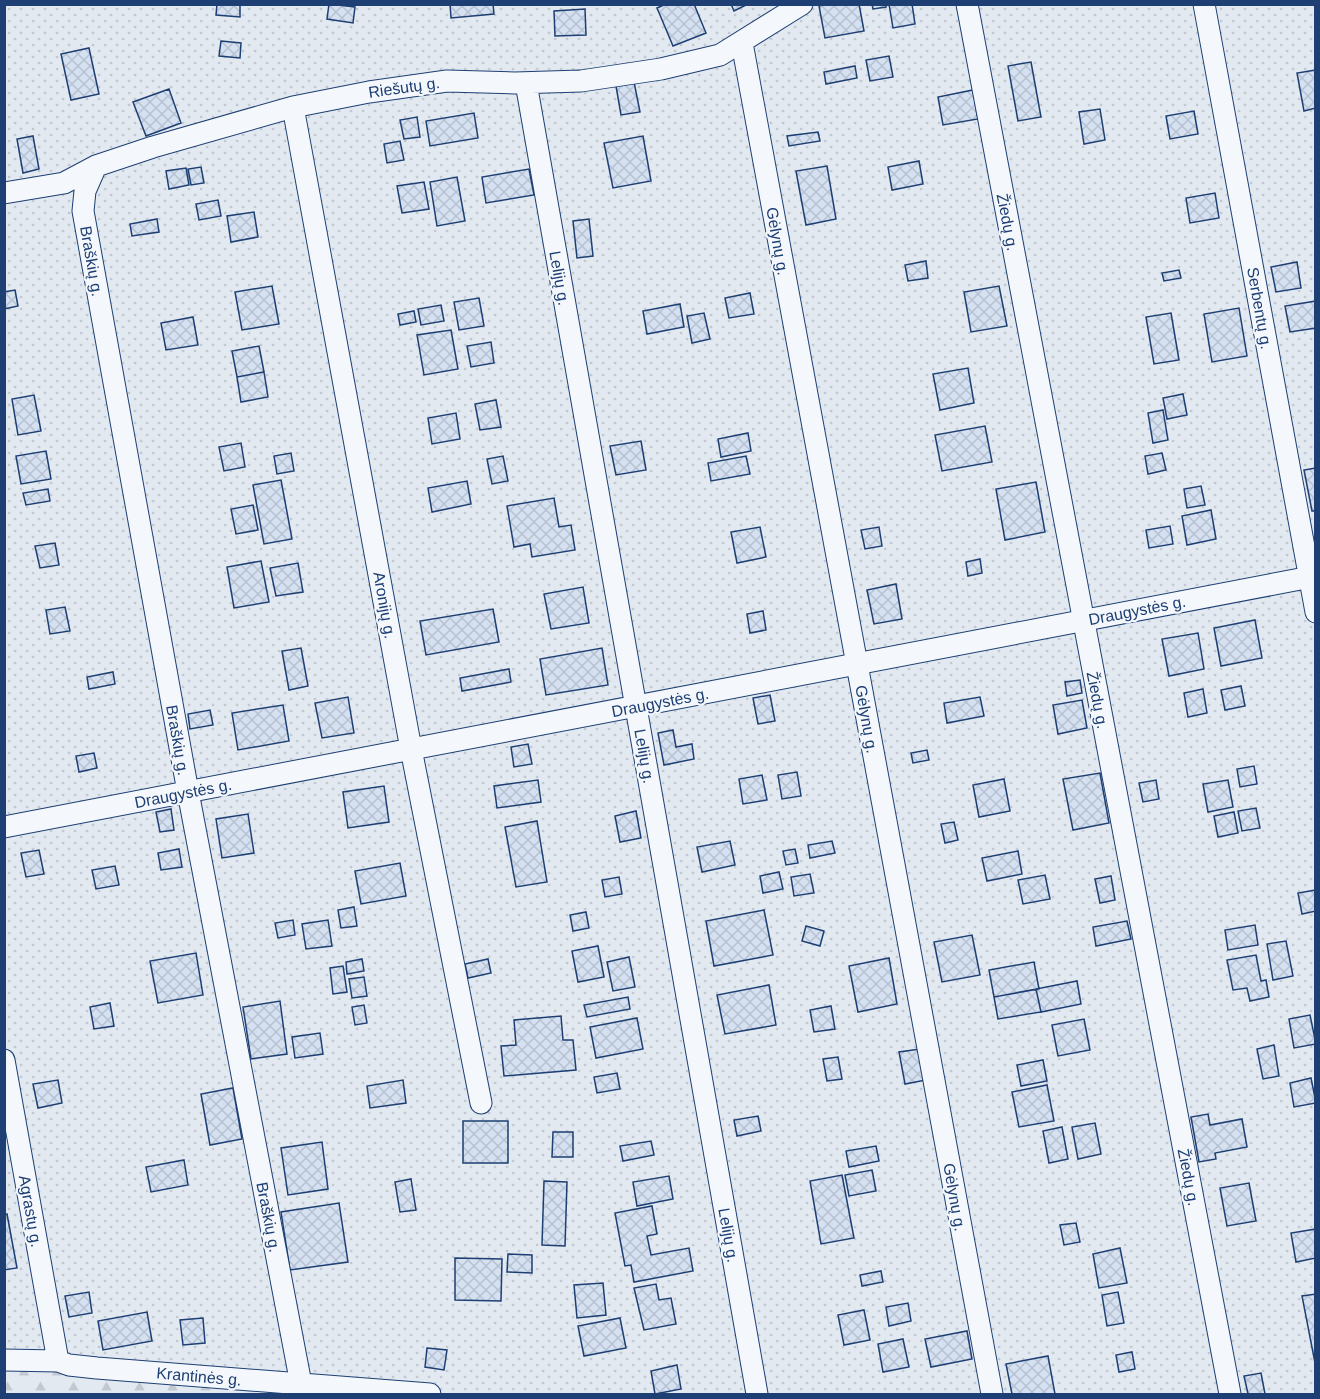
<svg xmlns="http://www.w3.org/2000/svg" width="1320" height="1399" viewBox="0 0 1320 1399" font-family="Helvetica,sans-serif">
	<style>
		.forest { fill: url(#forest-firs); stroke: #687fa3; stroke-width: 1.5 }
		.garden { fill: url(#garden-dots); stroke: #687fa3; stroke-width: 1.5 }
		.building { fill: url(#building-cross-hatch); stroke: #1d3f73; stroke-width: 1.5 }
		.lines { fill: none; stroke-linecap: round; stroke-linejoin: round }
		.minor-casing { stroke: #1d3f73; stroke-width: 23 }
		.minor { stroke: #f4f7fb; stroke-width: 21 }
		.labels { text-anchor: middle; stroke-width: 4.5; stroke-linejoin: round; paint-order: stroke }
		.street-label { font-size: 16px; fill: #1d3f73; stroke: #f4f7fb }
	</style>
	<defs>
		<pattern id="forest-firs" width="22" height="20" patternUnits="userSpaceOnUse" patternTransform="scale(1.5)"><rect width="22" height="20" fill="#e3e9f0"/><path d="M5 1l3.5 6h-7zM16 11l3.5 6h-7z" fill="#c2c9d1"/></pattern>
		<pattern id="garden-dots" width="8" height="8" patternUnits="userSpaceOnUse" patternTransform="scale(1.5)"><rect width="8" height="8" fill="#e3e9f0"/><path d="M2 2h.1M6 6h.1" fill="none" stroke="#c2c9d1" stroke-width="1.8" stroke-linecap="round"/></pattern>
		<pattern id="building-cross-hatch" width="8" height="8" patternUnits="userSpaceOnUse" patternTransform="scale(1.5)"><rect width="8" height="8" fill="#d5e0f0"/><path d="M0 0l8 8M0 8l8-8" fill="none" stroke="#b6c1d1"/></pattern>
	</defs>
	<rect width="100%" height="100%" fill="#f4f7fb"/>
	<!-- forest -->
	<path class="forest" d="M5,1369l59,2 248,23h-307z"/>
	<!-- garden -->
	<path class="garden" d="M5,5h1310v1389h-1002l-249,-23 -59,-2z"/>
	<!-- building -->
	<path class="building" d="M217,4h23v13l-24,-2z
		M329,4l26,3 -2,16 -26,-4z
		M450,4h43l1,10 -43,4z
		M666,4h28l12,29 -33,13 -16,-38z
		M731,4h17l-14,7z
		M826,4h33l5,27 -39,7 -6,-32z
		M872,4h14v3l-13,2z
		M889,4h23l3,20 -22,4z
		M585,9l1,26 -31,1 -1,-25z
		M221,41l20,2 -1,15 -21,-2z
		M89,48l10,46 -28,6 -10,-46z
		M889,56l4,21 -23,4 -4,-21z
		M1031,62l10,55 -23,4 -10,-55z
		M855,66l2,12 -31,6 -2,-12z
		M1316,70v38l-12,3 -7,-38z
		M634,82l6,30 -19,3 -5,-29z
		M169,89l12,34 -35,13 -13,-34z
		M973,90l5,29 -35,6 -5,-28z
		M1100,109l5,31 -21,4 -5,-32z
		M1194,111l4,23 -28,5 -4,-23z
		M474,113l4,25 -48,8 -4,-25z
		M417,117l3,20 -16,2 -4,-19z
		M818,132l2,9 -31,5 -2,-10z
		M33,136l6,33 -16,4 -6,-34z
		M643,136l8,45 -38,7 -9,-45z
		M400,141l4,19 -17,3 -3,-19z
		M919,161l4,23 -31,6 -4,-23z
		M827,166l9,53 -30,6 -10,-54z
		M201,167l3,16 -13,2 -3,-16z
		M186,168l3,17 -20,4 -3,-18z
		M529,169l5,26 -48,8 -4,-26z
		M457,177l8,44 -28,5 -7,-44z
		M424,182l5,27 -27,4 -5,-27z
		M1215,193l4,25 -29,5 -4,-25z
		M218,200l3,16 -22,4 -3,-16z
		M254,212l4,25 -27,5 -4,-26z
		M157,219l2,13 -27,4 -2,-12z
		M589,219l4,37 -16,2 -4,-37z
		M926,261l2,17 -20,3 -3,-16z
		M1297,262l4,26 -25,4 -5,-25z
		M1179,270l2,8 -17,3 -2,-8z
		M272,286l7,38 -37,6 -7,-38z
		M999,286l8,40 -36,6 -7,-40z
		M15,290l3,16 -14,3v-17z
		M750,293l4,21 -25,4 -4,-20z
		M479,298l5,28 -25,4 -5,-28z
		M1316,301v27l-26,4 -5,-26z
		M680,304l4,23 -37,7 -4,-23z
		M441,305l3,16 -23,4 -3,-16z
		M1239,308l8,48 -35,6 -8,-48z
		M414,311l2,11 -16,3 -2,-11z
		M704,313l6,26 -18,4 -5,-27z
		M1171,313l8,47 -25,4 -8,-47z
		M193,317l5,28 -32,5 -5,-27z
		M451,330l7,39 -34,6 -7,-40z
		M491,342l3,21 -23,4 -4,-21z
		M259,346l5,26 -27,5 -5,-26z
		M968,368l6,35 -34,7 -7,-36z
		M264,372l4,25 -27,5 -4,-25z
		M1183,394l4,21 -20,4 -4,-21z
		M34,395l7,36 -23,4 -6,-36z
		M496,400l5,27 -21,3 -5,-26z
		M1163,410l5,30 -15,3 -5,-30z
		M456,413l4,26 -28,5 -4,-26z
		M985,426l7,36 -50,9 -7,-36z
		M748,433l3,18 -30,6 -3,-18z
		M641,441l5,29 -30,5 -6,-29z
		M241,443l4,24 -21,4 -5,-24z
		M46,451l5,28 -30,5 -5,-28z
		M291,453l3,18 -17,3 -3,-18z
		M1162,453l4,17 -18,4 -3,-18z
		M503,456l5,25 -16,3 -5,-25z
		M746,456l4,18 -39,7 -3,-18z
		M1316,468v43h-4l-8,-41z
		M281,480l11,59 -28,5 -11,-59z
		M467,481l4,23 -39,8 -4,-24z
		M1036,482l9,50 -40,8 -9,-51z
		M1201,486l4,19 -18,3 -3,-19z
		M48,489l2,12 -24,4 -3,-12z
		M554,498l5,29 12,-2 4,25 -43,7 -2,-13 -16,3 -7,-41z
		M253,505l5,25 -22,4 -5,-25z
		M1211,510l5,29 -29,6 -5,-29z
		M1170,526l3,18 -24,4 -3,-18z
		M760,527l6,30 -29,6 -6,-31z
		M879,527l3,19 -17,3 -4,-19z
		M55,543l4,22 -19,3 -5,-22z
		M980,559l2,14 -14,3 -2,-14z
		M261,561l8,41 -35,6 -7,-41z
		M298,563l5,29 -27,4 -6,-28z
		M896,584l6,35 -28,5 -7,-34z
		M583,587l6,36 -38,6 -7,-35z
		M65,607l5,24 -20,3 -4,-24z
		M493,609l6,33 -73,13 -6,-34z
		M763,611l3,19 -16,3 -3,-19z
		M1255,620l7,38 -41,8 -7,-38z
		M1198,633l6,36 -35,7 -7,-37z
		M301,648l7,38 -19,4 -7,-39z
		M602,648l6,37 -62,10 -6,-36z
		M509,669l2,13 -49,9 -2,-13z
		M113,672l2,12 -26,5 -2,-12z
		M1080,680l2,13 -15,3 -2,-14z
		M1241,686l4,20 -20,4 -4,-20z
		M1203,689l4,24 -19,4 -4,-24z
		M770,695l5,26 -17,3 -5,-26z
		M348,697l6,36 -32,5 -7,-35z
		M980,697l4,19 -37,7 -3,-20z
		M1082,700l5,28 -29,6 -5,-29z
		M283,705l6,36 -51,9 -6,-37z
		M210,710l3,15 -23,4 -2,-15z
		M673,730l3,17 16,-3 2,15 -30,6 -6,-32z
		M528,744l4,20 -18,3 -3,-20z
		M927,750l2,10 -16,3 -2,-10z
		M94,753l3,15 -18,4 -3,-16z
		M1254,766l3,18 -17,3 -3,-18z
		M797,772l4,24 -19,3 -4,-24z
		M1100,773l9,50 -36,7 -10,-51z
		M762,775l5,25 -24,4 -4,-25z
		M1004,779l6,32 -31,6 -6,-32z
		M538,780l3,22 -44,6 -3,-22z
		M1156,780l3,19 -16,3 -4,-19z
		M1228,780l5,27 -25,5 -5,-28z
		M384,786l5,36 -41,6 -5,-36z
		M1256,808l4,20 -18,3 -4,-20z
		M171,809l3,21 -14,2 -4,-20z
		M636,811l5,27 -21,4 -5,-26z
		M1234,812l4,21 -20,4 -4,-21z
		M248,814l6,39 -32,5 -6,-39z
		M537,821l10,61 -31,5 -11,-60z
		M954,822l4,18 -13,3 -4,-19z
		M730,841l5,24 -33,7 -5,-25z
		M832,841l3,12 -25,5 -2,-13z
		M179,849l3,18 -21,3 -3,-17z
		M795,849l3,14 -12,2 -3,-14z
		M39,850l5,24 -18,3 -5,-24z
		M1018,851l4,23 -35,7 -5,-23z
		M400,863l6,33 -45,8 -6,-33z
		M115,866l4,19 -23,4 -4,-19z
		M779,872l4,17 -20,4 -3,-17z
		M810,874l4,19 -20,3 -3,-19z
		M1045,875l5,24 -27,5 -5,-24z
		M1111,876l4,24 -15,3 -5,-24z
		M619,877l3,17 -17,3 -3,-17z
		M1316,890v21l-14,3 -4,-21z
		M354,907l3,19 -16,2 -3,-18z
		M764,910l9,45 -59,11 -8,-45z
		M586,912l3,16 -16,3 -3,-16z
		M293,920l2,15 -17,3 -3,-15z
		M328,920l4,26 -26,3 -4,-25z
		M1127,921l4,18 -35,7 -3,-19z
		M1255,925l3,20 -30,5 -3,-20z
		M806,926l18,5 -4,15 -18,-5z
		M972,935l8,40 -38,7 -8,-40z
		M1286,941l7,35 -20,4 -6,-36z
		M598,946l6,31 -26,5 -6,-31z
		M196,953l7,42 -45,8 -8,-42z
		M1256,955l5,26 5,-1 3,17 -19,4 -3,-13 -14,2 -6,-30z
		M629,957l6,30 -22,4 -6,-29z
		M889,958l8,46 -39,8 -9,-46z
		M362,959l2,12 -17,3 -1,-12z
		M488,959l3,14 -23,5 -3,-14z
		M1034,962l5,27 -45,8 -5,-27z
		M343,966l4,26 -14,2 -3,-26z
		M364,977l3,19 -15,2 -3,-19z
		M1077,981l4,23 -40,8 -5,-23z
		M769,985l7,40 -51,9 -8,-39z
		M1036,989l5,23 -43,7 -4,-22z
		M628,997l2,12 -43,8 -3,-12z
		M280,1001l7,53 -36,5 -8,-52z
		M110,1003l4,23 -20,3 -4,-22z
		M364,1005l3,18 -12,2 -3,-18z
		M831,1006l4,23 -21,3 -4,-22z
		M1310,1015l6,29 -22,4 -5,-29z
		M561,1016l2,24h10l3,30 -72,6 -3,-30 15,-1 -2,-25z
		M637,1018l6,31 -47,9 -6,-31z
		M1084,1019l6,31 -32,6 -6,-31z
		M320,1033l3,21 -28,4 -3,-21z
		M1274,1045l5,31 -16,3 -6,-30z
		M920,1049l6,31 -21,4 -6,-32z
		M838,1057l4,22 -15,2 -4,-22z
		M1043,1060l4,21 -26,5 -4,-21z
		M617,1073l3,16 -23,4 -3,-16z
		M1311,1078l5,25 -22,4 -4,-24z
		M58,1080l4,23 -24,5 -5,-24z
		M403,1080l3,23 -36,5 -3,-22z
		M1047,1085l7,36 -35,6 -7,-35z
		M233,1088l9,51 -32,6 -9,-51z
		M1208,1114l2,11 32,-6 5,28 -32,6 1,6 -17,3 -8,-45z
		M758,1116l3,15 -24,5 -3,-16z
		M463,1121h45v42h-45z
		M1095,1123l6,31 -23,5 -6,-32z
		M1062,1127l6,32 -19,4 -6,-32z
		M553,1132h20v25h-21z
		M651,1141l3,14 -31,6 -3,-15z
		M322,1142l6,47 -40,6 -7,-47z
		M876,1146l3,15 -30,6 -3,-16z
		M184,1160l4,25 -37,7 -5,-25z
		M872,1170l4,21 -27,5 -4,-21z
		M842,1175l12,63 -33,6 -11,-63z
		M669,1176l4,23 -36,7 -4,-24z
		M411,1179l5,31 -16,2 -5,-30z
		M544,1181l23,1 -2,64 -23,-1z
		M1249,1183l7,38 -29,5 -7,-38z
		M339,1203l9,59 -58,8 -9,-58z
		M652,1206l5,28 -10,2 4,19 38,-7 4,23 -59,11 -3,-17 -6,1 -10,-53z
		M7,1214l10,54 -13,2v-55z
		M1076,1223l4,19 -16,3 -4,-20z
		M1316,1229v29l-20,4 -5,-29z
		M1120,1248l7,35 -28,5 -6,-34z
		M508,1254l24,1v18l-25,-1z
		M455,1258l47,1 -1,42 -46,-1z
		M881,1271l2,11 -21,4 -2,-11z
		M603,1283l3,32 -29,3 -3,-33z
		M656,1284l3,16 12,-2 5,26 -32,6 -10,-42z
		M89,1292l3,21 -23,4 -4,-21z
		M1118,1292l6,31 -17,3 -5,-31z
		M1316,1294v69h-1l-13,-67z
		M908,1303l3,18 -22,5 -3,-19z
		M864,1310l6,30 -26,5 -6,-30z
		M147,1312l5,29 -49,9 -5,-29z
		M203,1318l2,25 -22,2 -3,-25z
		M620,1318l6,30 -42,8 -6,-30z
		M967,1331l5,28 -41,8 -6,-28z
		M903,1339l6,28 -26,5 -5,-28z
		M427,1348l20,2 -3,20 -19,-3z
		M1132,1352l3,17 -16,3 -3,-17z
		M1048,1356l7,38h-43l-6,-30z
		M677,1365l4,24 -26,5 -4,-23z
		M1261,1373l4,21h-17l-4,-18z"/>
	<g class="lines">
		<!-- minor casing -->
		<g class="minor-casing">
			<path id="minor" d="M967,4l263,1390
				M1204,4l112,608
				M742,43l250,1351
				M526,83l231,1311
				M293,107l118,642 70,354
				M96,166l-11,25 -2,20 105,581 113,592
				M4,193l60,-10 32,-17 57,-19 140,-40 76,-15 78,-11 68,2 66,-2 80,-12 59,-14 82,-51
				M4,827l1312,-251
				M4,1060l54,301
				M4,1360l54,1 11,4 28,3 333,26"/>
		</g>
		<!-- minor -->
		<use href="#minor" class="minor"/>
	</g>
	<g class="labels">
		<!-- street labels -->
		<g class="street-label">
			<text transform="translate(404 87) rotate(-8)" y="6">Riešutų g.</text>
			<text transform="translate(1008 222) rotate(79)" y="6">Žiedų g.</text>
			<text transform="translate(778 241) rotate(80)" y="6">Gėlynų g.</text>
			<text transform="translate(92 261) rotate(80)" y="6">Braškių g.</text>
			<text transform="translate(560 278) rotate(80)" y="6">Lelijų g.</text>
			<text transform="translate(1260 308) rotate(80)" y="6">Serbentų g.</text>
			<text transform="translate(385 605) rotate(80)" y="6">Aronijų g.</text>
			<text transform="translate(1137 610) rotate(-11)" y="6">Draugystės g.</text>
			<text transform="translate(1098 700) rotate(79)" y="6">Žiedų g.</text>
			<text transform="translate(660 702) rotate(-11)" y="6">Draugystės g.</text>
			<text transform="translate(867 719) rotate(80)" y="6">Gėlynų g.</text>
			<text transform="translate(178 740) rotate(80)" y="6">Braškių g.</text>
			<text transform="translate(645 756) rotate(80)" y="6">Lelijų g.</text>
			<text transform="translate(183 793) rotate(-11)" y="6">Draugystės g.</text>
			<text transform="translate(1189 1177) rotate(79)" y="6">Žiedų g.</text>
			<text transform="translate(955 1197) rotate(80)" y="6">Gėlynų g.</text>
			<text transform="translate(31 1211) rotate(80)" y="6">Agrastų g.</text>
			<text transform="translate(269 1217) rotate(79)" y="6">Braškių g.</text>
			<text transform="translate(729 1235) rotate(80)" y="6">Lelijų g.</text>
			<text transform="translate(199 1376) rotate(5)" y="6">Krantinės g.</text>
		</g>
	</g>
	<!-- border -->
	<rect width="1320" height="1399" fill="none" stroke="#1d3f73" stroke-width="12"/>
</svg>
